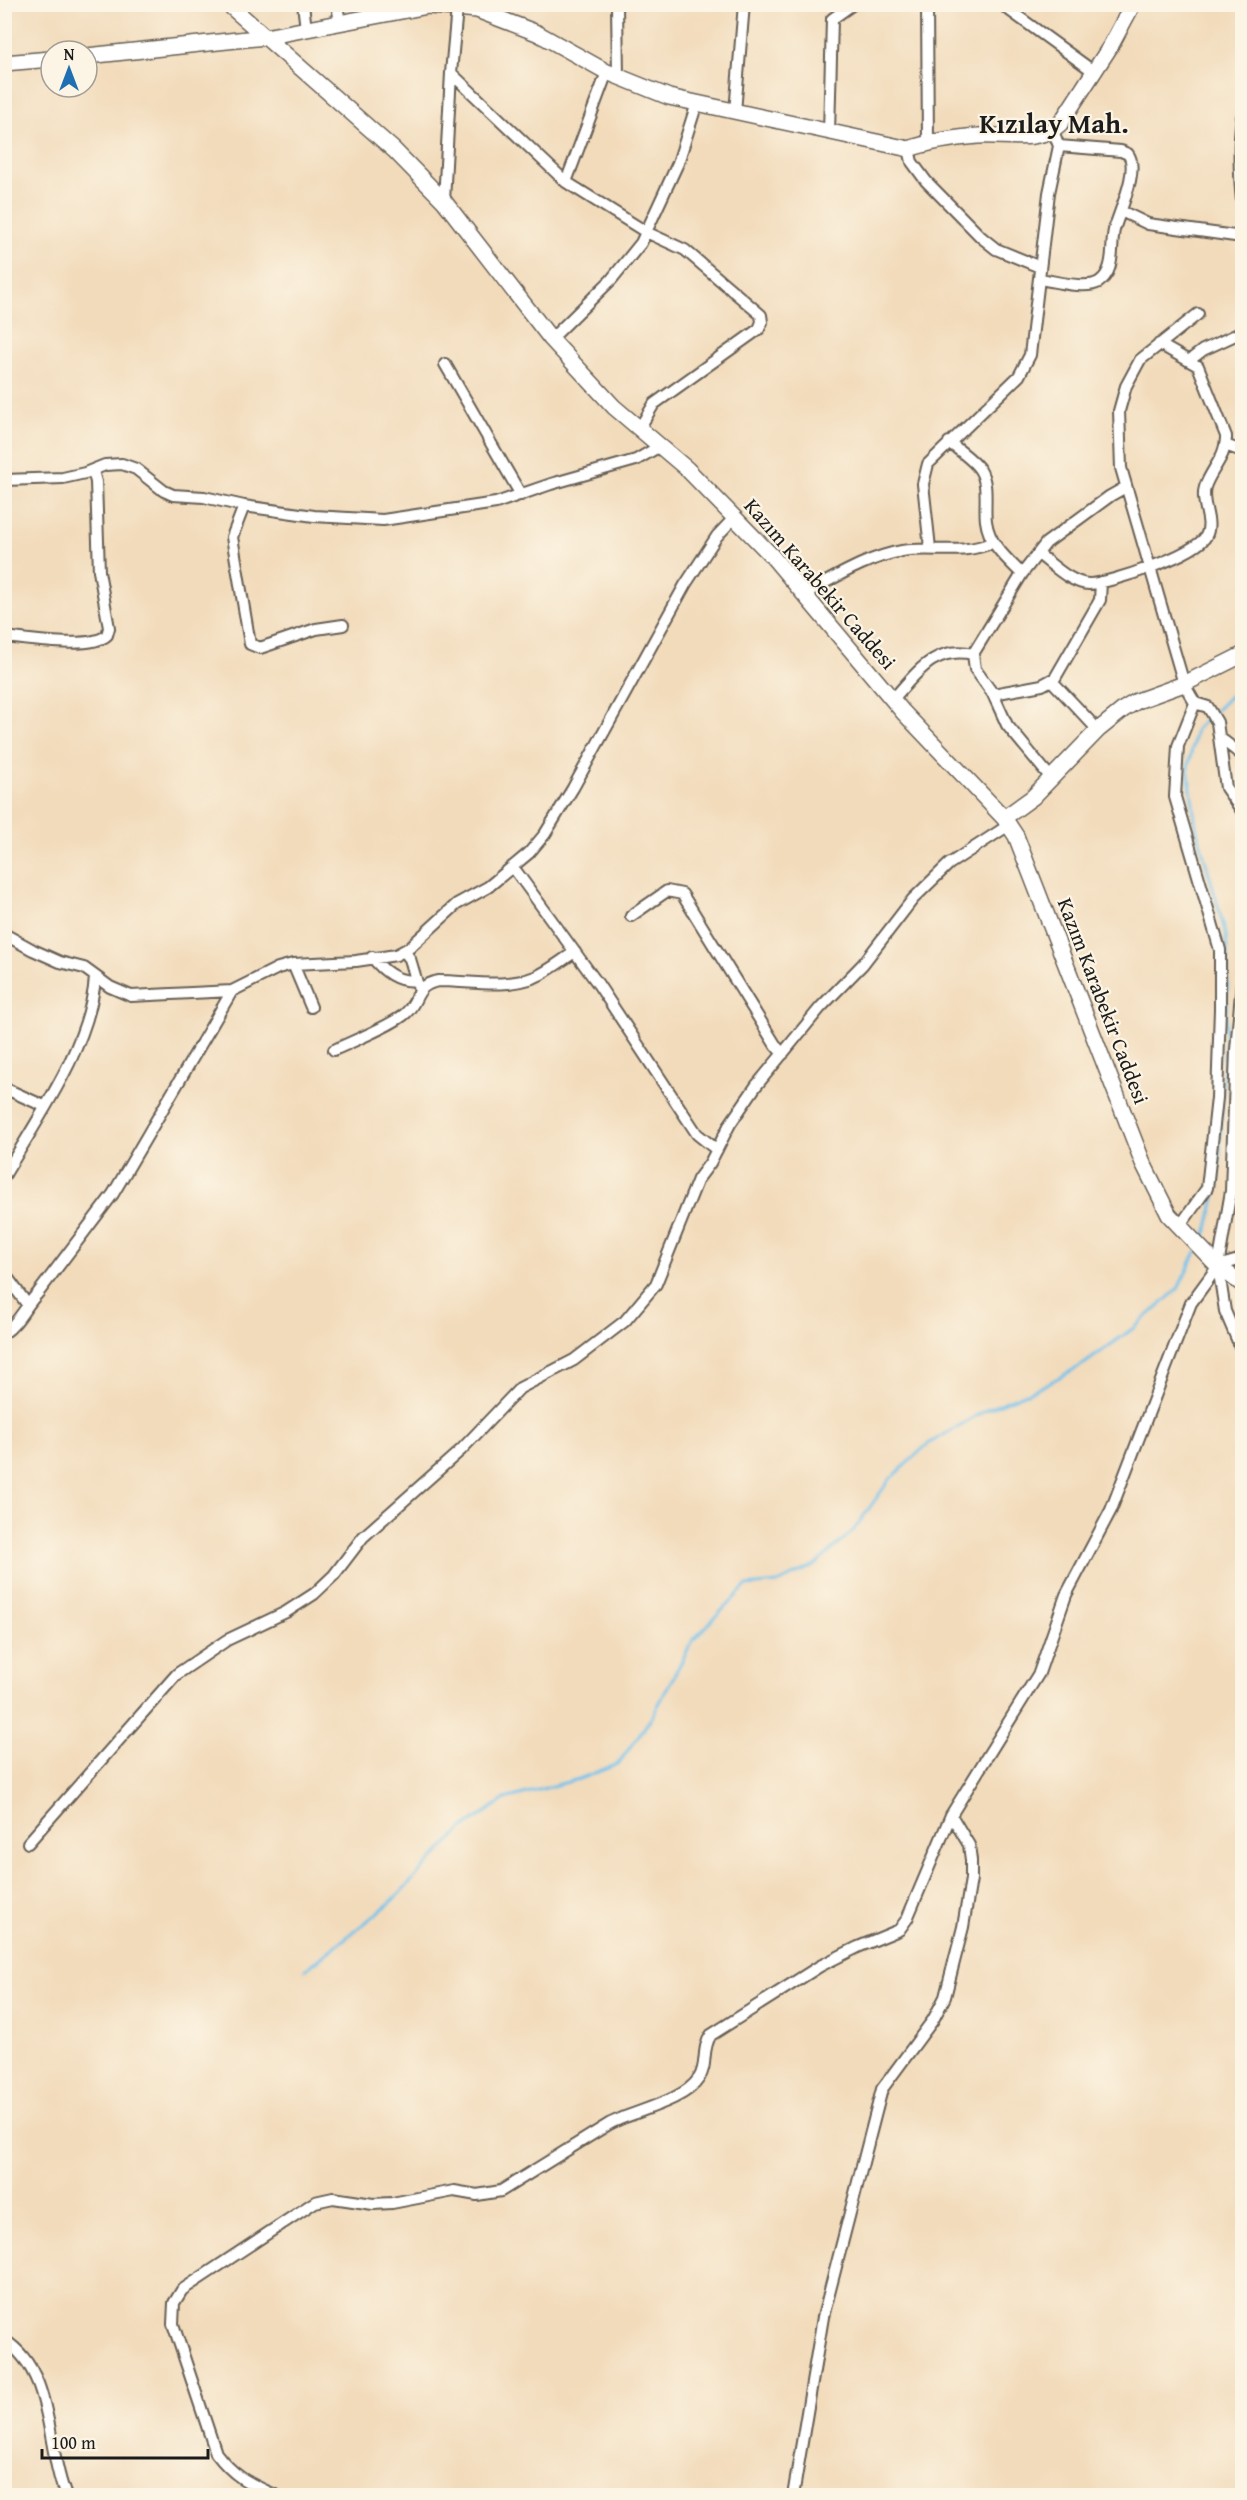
<svg xmlns="http://www.w3.org/2000/svg" width="1247" height="2500" viewBox="0 0 1247 2500" font-family="'Gentium Book Plus',serif">
	<style>
		.lines { fill: none; stroke-linecap: round; stroke-linejoin: round }
		.stream { stroke: #6fc1eb; stroke-width: 3 }
		.street-casing { stroke: #675f54; stroke-width: 14 }
		.secondary-casing { stroke: #675f54; stroke-width: 18 }
		.street { stroke: #fff; stroke-width: 10 }
		.secondary { stroke: #fff; stroke-width: 15 }
		.labels { text-anchor: middle; stroke-width: 4.5; stroke-linejoin: round; paint-order: stroke }
		.street-label { font-size: 21px; fill: #1c1c1c; stroke: #fcf5e5 }
		.district-label { font-size: 27px; font-weight: bold; fill: #1c1c1c; stroke: #fcf5e5 }
	</style>
	<rect width="100%" height="100%" fill="#fcf5e5"/>
	<filter id="ink" filterUnits="userSpaceOnUse"><feTurbulence type="fractalNoise" baseFrequency=".0167" numOctaves="2"/><feDisplacementMap in="SourceGraphic" scale="12" xChannelSelector="R" yChannelSelector="G"/><feConvolveMatrix kernelMatrix="1 2 1 2 8 2 1 2 1" color-interpolation-filters="sRGB"/></filter>
	<filter id="wash" filterUnits="userSpaceOnUse"><feTurbulence type="fractalNoise" baseFrequency=".008" numOctaves="4" result="noise"/><feDisplacementMap in="SourceGraphic" scale="24" xChannelSelector="R" yChannelSelector="G"/><feGaussianBlur stdDeviation="1.35" result="paint"/><feColorMatrix in="noise" values="0 0 0 0 0 0 0 0 0 0 0 0 0 0 0 0 0 1.4 0 .05"/><feComposite in="paint" operator="in"/></filter>
	<g filter="url(#wash)">
		<rect width="100%" height="100%" fill="#f2dbbb"/>
		<g class="lines">
			<!-- stream -->
			<path class="stream" d="M1215,711l16,-16 11,-7
				M1202,1241l6,-13 11,-48 9,-210 -2,-35 -30,-108 -8,-59 8,-39 14,-13
				M305,1970l85,-67 72,-74 43,-30 74,-20 39,-15 34,-47 41,-77 53,-54 32,-3 37,-18 38,-34 37,-52 38,-35 58,-34 57,-24 41,-22 51,-37 43,-38 18,-37
				M4,2072v15"/>
		</g>
	</g>
	<g filter="url(#ink)">
		<g class="lines">
			<!-- street casing -->
			<g class="street-casing">
				<path id="street" d="M303,4l3,25
					M337,4l3,19
					M617,4l1,73
					M927,4l1,139
					M1001,4l92,67
					M451,73l115,109 80,50 39,18 76,65 1,7 -3,7 -105,75 -15,25
					M735,112l9,-108
					M1242,117c-4,29 -3,54 0,84
					M829,133l3,-114 21,-15
					M909,149l3,13 14,19 55,56 15,12 44,18
					M566,182l41,-110
					M444,201l7,-128 6,-65
					M1121,211l27,13 87,12 7,-2
					M1039,279c16,2 47,11 60,3 4,-3 7,-6 9,-11 6,-12 3,-28 6,-41 5,-18 26,-61 14,-76l-7,-3 -62,-5
					M1198,314l-58,46 -14,26 -7,25 2,57 63,216 11,19 13,4 9,15 9,66 16,23
					M551,339l60,-59 30,-37 37,-80 19,-60
					M1190,360l13,-10 39,-18
					M445,364l76,131
					M949,442c9,8 25,18 31,28 9,14 4,35 6,51 3,23 20,37 36,53
					M1225,445l17,6
					M4,480l59,-2 22,-5 20,-8 17,-1 14,5 28,22 9,4 31,2 40,9 70,10 69,4 113,-17 55,-19 85,-24 24,-14
					M244,506l-12,31 18,107 10,4 56,-19 27,-4
					M930,548l-7,-64 5,-20 91,-88 11,-21 19,-162 10,-47 -6,-15
					M1038,554c13,9 33,30 51,30 20,0 108,-30 117,-48 8,-15 -6,-33 -1,-49 6,-18 22,-31 21,-51l-28,-70 -39,-22
					M804,594c30,-16 63,-37 98,-43 30,-5 62,5 91,-9
					M4,637c23,2 88,13 103,-2l2,-7 -10,-57 -3,-89 -3,-11
					M1051,680l47,50
					M993,694l49,-9 13,-7 45,-78 1,-18
					M893,699c23,-25 41,-54 80,-45
					M1220,738l22,17
					M1051,778l-44,-53 -14,-31 -18,-25 -2,-15 49,-80 24,-31 64,-47 16,-9
					M513,867l85,117 99,150 20,16
					M631,916l36,-25 15,3 94,152 7,8
					M4,934l29,16 27,12 24,6 26,19 21,9 101,-5 46,-23 15,-4 63,-3 40,-6 13,-7 48,-44 31,-17 41,-34 16,-19 28,-46 112,-203 32,-49 17,-18
					M404,951l6,8 8,27
					M372,957c11,14 25,26 44,23
					M293,964l18,43
					M334,1050c17,-8 61,-26 72,-37 14,-13 8,-27 32,-32 31,0 67,8 97,-4 14,-6 27,-17 40,-25
					M4,1088l40,18
					M4,1176c34,-58 87,-132 91,-199
					M1180,1226l27,-38 10,-90 3,-89v-59l-45,-153 3,-51 17,-43
					M1242,1259l-24,7 7,45 17,40
					M4,1273l23,31
					M4,1333c14,-9 22,-28 34,-40l75,-99 119,-203
					M28,1843l149,-169 50,-34 59,-28 28,-18 20,-19 29,-38 98,-87 59,-62 54,-28 51,-39 31,-37 42,-105 12,-16 20,-39 26,-38 64,-78 43,-44 50,-65 36,-35 60,-39
					M4,2340c51,32 41,106 62,156
					M277,2496c-28,-13 -42,-18 -61,-43l-43,-129 1,-21 8,-13 133,-88 18,-4 40,6 19,-1 62,-12 23,4 24,-4 108,-67c24,-13 75,-22 90,-46 9,-13 2,-29 12,-43l109,-69 38,-19 41,-17 8,-11 44,-104 88,-142 27,-78 45,-85 80,-207 27,-37 13,-75 5,-141 6,-69
					M793,2496l30,-179 59,-228 51,-69 12,-23 18,-70 8,-48v-19l-2,-15 -18,-30"/>
			</g>
			<!-- secondary casing -->
			<g class="secondary-casing">
				<path id="secondary" d="M228,4l166,146 50,51 107,138 63,68 73,62 84,86 132,157 101,106 12,18 127,327 26,52 49,51 24,18
					M87,56l178,-19 163,-31 29,2 20,2 60,23 70,39 62,25 240,52c22,-8 45,-11 69,-13 27,-2 62,8 82,-12l50,-77 23,-43
					M4,63l47,-4
					M1004,818l29,-21 65,-67 26,-21 13,-8 47,-17 58,-29"/>
			</g>
			<!-- street -->
			<use href="#street" class="street"/>
			<!-- secondary -->
			<use href="#secondary" class="secondary"/>
		</g>
	</g>
	<g class="labels">
		<!-- street labels -->
		<g class="street-label">
			<text transform="translate(820 584) rotate(49)" y="7">Kazım Karabekir Caddesi</text>
			<text transform="translate(1103 1001) rotate(69)" y="7">Kazım Karabekir Caddesi</text>
		</g>
		<!-- district labels -->
		<g class="district-label">
			<text x="1054" y="133">Kızılay Mah.</text>
		</g>
	</g>
	<!-- margin -->
	<rect width="1247" height="2500" fill="none" stroke="#fcf5e5" stroke-width="24"/>
	<!-- north arrow -->
	<g transform="translate(69 69)"><circle r="28" fill="#fcf5e5" stroke="#a29e95" stroke-width="1.5"/>
	<path d="M0-4.5L10 22L0 15L-10 22Z" fill="#1f6fb2"/>
	<text y="-9" font-size="16" font-weight="bold" text-anchor="middle" fill="#1c1c1c">N</text>
	</g>
	<!-- scale -->
	<path d="M42 2449v9h166v-9" fill="none" stroke="#1c1c1c" stroke-width="3"/>
	<text x="51" y="2449" font-size="18" fill="#1c1c1c" stroke="#fcf5e5" stroke-width="4.5" paint-order="stroke">100 m</text>
</svg>
